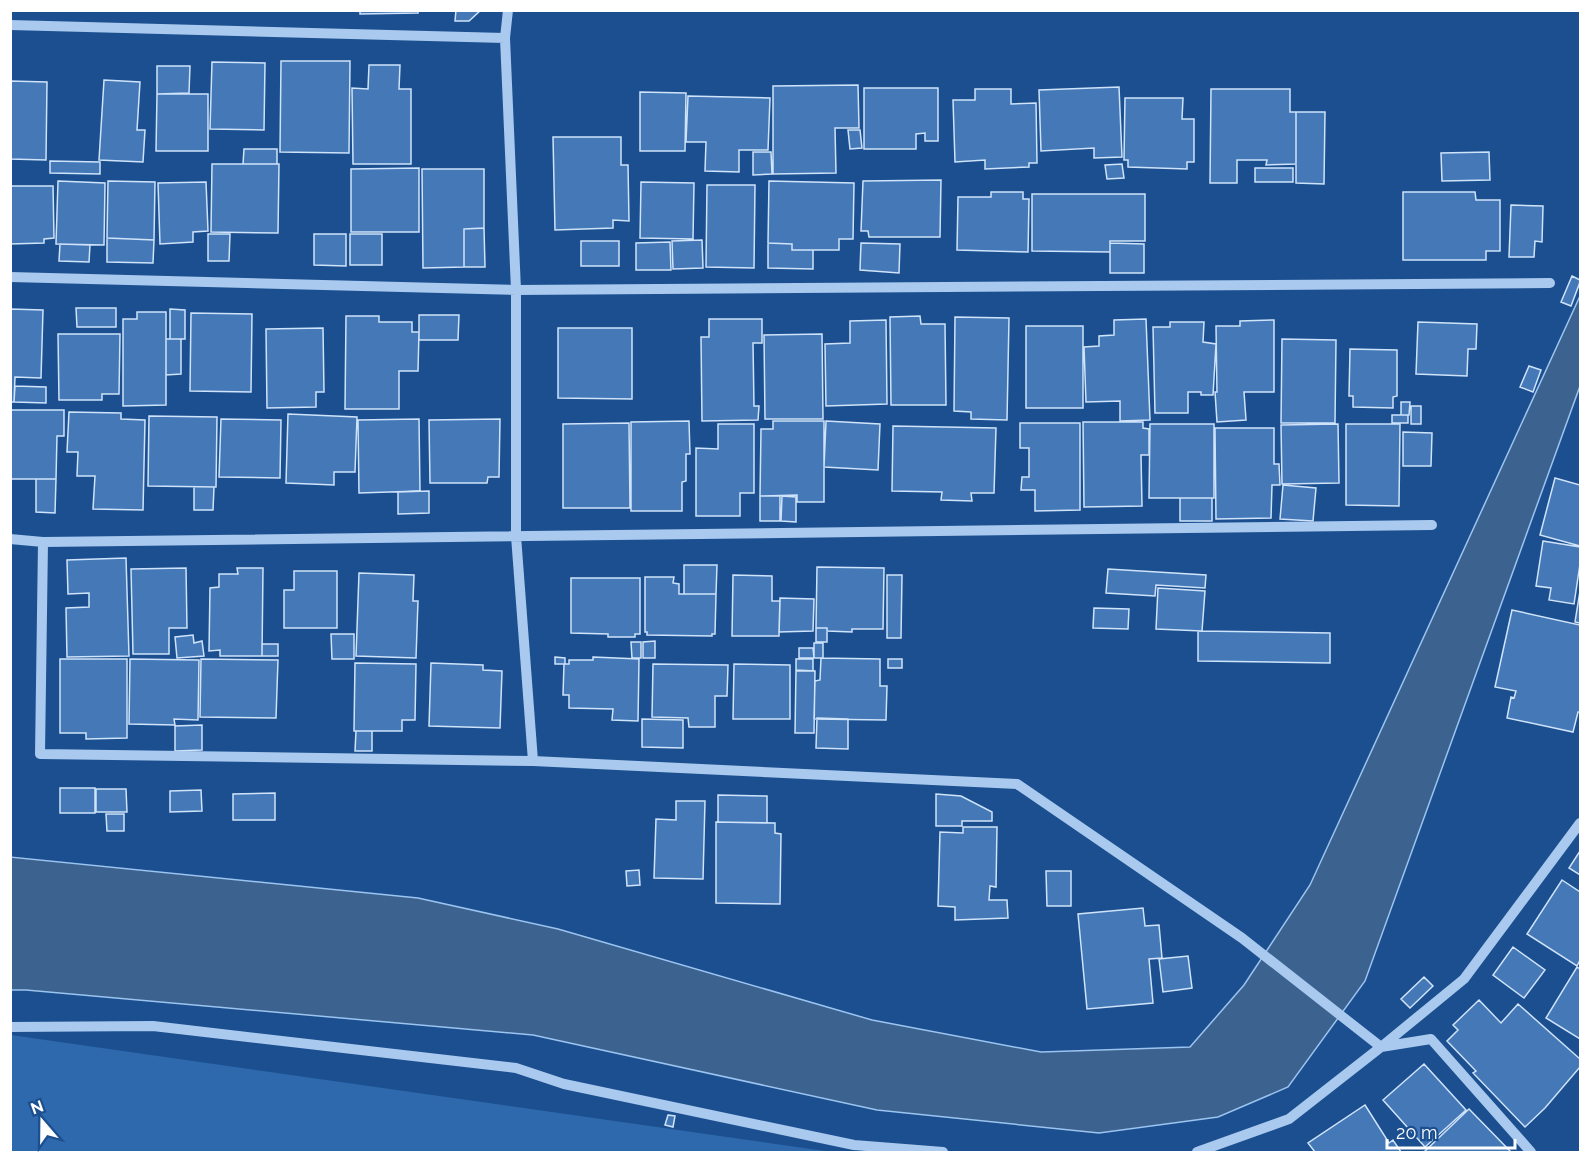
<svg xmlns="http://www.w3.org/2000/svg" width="1591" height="1163" viewBox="0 0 1591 1163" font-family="Raleway,sans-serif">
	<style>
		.green { fill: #2e69ad }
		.water { fill: #3c6290; stroke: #9cc4f0; stroke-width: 1.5 }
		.building { fill: #4478b7; stroke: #cfe3fa; stroke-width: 1.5 }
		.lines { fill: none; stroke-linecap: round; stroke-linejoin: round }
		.minor { stroke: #a9c9ee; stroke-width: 10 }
	</style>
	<rect width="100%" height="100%" fill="#1b4f8f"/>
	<!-- green -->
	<path class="green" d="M11,1035l821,117h-821z"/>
	<!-- water -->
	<path class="water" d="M1580,296v90l-215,595 -77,106 -70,30 -119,16 -222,-23 -344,-75 -507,-45h-15l-1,-133 408,41 140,31 314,91 169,32 149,-5 54,-62 66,-100z"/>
	<!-- building -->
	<path class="building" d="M360,10h58v3l-58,1z
		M456,10h25l-12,11h-14z
		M281,61h69l-1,92 -69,-1z
		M212,62l53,1 -1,67 -54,-1z
		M369,65h31l-1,24h12v75h-58l-1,-76 16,1z
		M157,66h33l-1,27 -32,1z
		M104,80l36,2 -3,48h8l-2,32 -44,-2z
		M10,81l37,1 -1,78 -36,-1z
		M858,85l1,43h-24l1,45 -63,1v-88z
		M1119,87l3,70 -28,1v-10l-53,3 -2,-61z
		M864,88h74v53h-13v-8l-9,1v15h-52z
		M975,89h36v15l25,-1 1,60h-8v4l-44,2v-9l-30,2 -2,-62h22z
		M1211,89h79v23h6v52l-30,1 1,-5h-30v23h-27z
		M640,92l46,1 -1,58h-45z
		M157,94h51v57h-52z
		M688,96l82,2 -2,52h-29v22l-34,-1 1,-29h-20z
		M1125,98h58l-1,21h12v43h-7v7l-59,-2v-7h-4z
		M1296,112h29l-1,72 -28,-1z
		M848,130h12l2,18 -12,1z
		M553,137h68v28h7l1,56 -16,-1v8l-58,2z
		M244,149h33v15h-34z
		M753,152h18l1,22 -19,1z
		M1489,152l1,28 -48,1 -1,-28z
		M50,161l50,1v12l-50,-1z
		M212,164h67l-1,69 -67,-1z
		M1122,164l2,14 -17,1 -2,-14z
		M419,168v64h-68v-63z
		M1255,168h38v14h-38z
		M422,169h62v59l-20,1v38l-41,1z
		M941,180l-1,57h-71l-1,-6h-7l2,-50z
		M58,181l47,2 -1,62 -48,-1z
		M108,181l47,1 -1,58 -47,-2z
		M769,181l85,2 -1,56h-14v11h-47v-6l-24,-1z
		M206,182l2,49 -15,1v10l-33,2 -2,-61z
		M641,182l53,1 -1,56 -53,-1z
		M707,185h48l-1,83 -48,-1z
		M10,186h43l1,52 -10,1v4l-34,1z
		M991,192h32v7h6l-1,53 -71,-2 1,-53h33z
		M1403,192h72l1,8h24v51h-14v9h-83z
		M1032,194h113v47h-35v11l-78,-1z
		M1511,205l32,1 -1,36 -7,-1 -1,16h-25z
		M484,228l1,39h-21v-38z
		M208,234h22l-1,27h-21z
		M314,234h32v32l-32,-1z
		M350,234h32v31h-32z
		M107,238l47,2 -1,23 -46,-1z
		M702,240l1,28 -30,1 -1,-28z
		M581,241h38v25h-38z
		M670,242l1,28h-35v-27z
		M768,243l24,1v6h21v19l-45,-1z
		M861,243l39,1 -1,29 -39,-3z
		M1110,243l34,1v29h-34z
		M60,244l30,1 -1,17 -30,-1z
		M1572,276l8,4v2l-9,24 -10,-4z
		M76,308h40v19h-39z
		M10,309l33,1 -2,68 -26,-1 -1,25h-4z
		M170,309l15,1v29h-15z
		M137,312h29v93l-43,1v-87h14z
		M191,313l61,1 -1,78 -61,-1z
		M419,315h40l-1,25h-39z
		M346,316h33v6h33v10h7l-1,39h-19v38h-54z
		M920,316l1,8h24l1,81h-55l-1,-88z
		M955,317l54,1 -2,102 -36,-1v-7l-17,-1z
		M709,319h53v24h-9l1,63h5l-1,14 -56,1 -1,-84h8z
		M1146,319l4,101 -30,1v-20l-34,1 -2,-55 15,-1v-10l15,-1v-15z
		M886,320l1,84 -61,2 -1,-62 25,-1v-22z
		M1274,320v72h-30l2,28 -29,2 -2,-30h2l-1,-66h24v-5z
		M1170,322h34l-1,20 13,2 -3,51h-12v-3h-13v21h-33l-2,-86h17z
		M1418,322l59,2 -1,25h-8l-1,27 -51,-2z
		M1026,326h57v82h-57z
		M323,328l1,64h-8v15l-49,1 -1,-79z
		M558,328h74v71l-74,-1z
		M58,334h62l-1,60h-17v6h-43z
		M822,334l1,85h-58l-1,-84z
		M166,339h15v35l-15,1z
		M1282,339l54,1 -1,83h-54z
		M1350,349l47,1v46l-4,1v11l-40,-1v-11h-4z
		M1529,366l12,4 -8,22 -13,-5z
		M15,386l31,1v16l-32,-1z
		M1401,402h9l-1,13h-8z
		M1411,406h10v18h-10z
		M10,410h54v26h-7l-1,43h-46z
		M69,412l52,1v6l24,1 -2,90 -50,-1 2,-33h-18l1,-24h-11z
		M288,414l69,3 -2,55h-21v13l-48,-2z
		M1392,415h16v8h-16z
		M149,416l68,1 -1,70 -68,-1z
		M221,419l60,1 -1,58 -61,-1z
		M419,419l1,72 -61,2 -1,-73z
		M500,419l-1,58h-11l-1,6h-57l-1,-63z
		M689,421l1,33h-4v27l-4,1v29h-51v-89z
		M773,421h51v81h-27v-7l-37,1 1,-67h12z
		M826,421l54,3 -2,46 -54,-3z
		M1083,422h60v6l6,1v26h-8l1,51 -58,1z
		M629,423l1,85h-67v-84z
		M1020,423h60v87l-45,1v-21h-14l1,-13h7v-29h-9z
		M718,424h36v69h-14v23h-44v-68l22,1z
		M1150,424h64v74h-65z
		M1338,424l1,59 -57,1 -1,-59z
		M1346,424h54l-1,82 -53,-1z
		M893,426l103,2 -2,65h-23l1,8 -31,-1 1,-8 -50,-1z
		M1215,428h59v36h5l1,21h-8l-1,33 -55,1z
		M1403,432l29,1 -1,33h-28z
		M1555,478l25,7v61l-40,-11z
		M36,479h20l-1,34 -19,-1z
		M1283,485l33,3 -3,33 -33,-2z
		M194,487h20l-1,23h-19z
		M429,491v22l-31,1v-22z
		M760,496h20v25h-20z
		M782,496l14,1v25l-15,-1z
		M1180,498h32v23h-32z
		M1543,541l37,6v17l-6,40 -25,-4 2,-12 -15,-2z
		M126,558l3,98 -62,1 -1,-49 23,-1v-14l-21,1 -1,-34z
		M684,565h33l-1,29h-32z
		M817,567l67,1 -1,61h-31v3l-25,-1v-3h-11z
		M186,568l1,60h-18v26h-36l-2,-85z
		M237,568h26l-1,88h-42v-6l-11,1 1,-63 9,-1v-13h19z
		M1108,569l98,6 -1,13 -49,-3 -1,11 -49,-3z
		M294,571h43v57h-53v-38h10z
		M359,573l55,2 -1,26h5l-2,57 -60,-2z
		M733,575l39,1v25h8l-1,35h-47z
		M887,575h15l-1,63h-14z
		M645,577h29l-1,6 6,1v10h37l-1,40h-3v2l-65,-1v-3h-2z
		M571,578h69v56h-5v3h-27v-3l-37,-1z
		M1158,588l47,3 -3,40 -46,-2z
		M1580,591v32l-5,-1z
		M780,598l34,1 -1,32 -34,1z
		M1094,608l35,1 -1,20 -35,-1z
		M1512,610l68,15v87h-2l-5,20 -66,-14 4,-21 3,1 2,-7 -21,-4z
		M816,628h11v14h-11z
		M1198,631l132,2v30l-132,-2z
		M331,634h23v25h-22z
		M193,635l1,8 8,-2 2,15 -27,2 -2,-21z
		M655,641v17h-12v-16z
		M631,642h10v16h-9z
		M814,643h9v15h-9z
		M262,644h16v12h-16z
		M799,648h14l1,10h-15z
		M555,657l10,1v6h-10z
		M593,657l46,2 -1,62 -26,-1 1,-11 -44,-1v-13h-6l1,-31h5v-4h24z
		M821,658l59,1v27h7l-1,34 -72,-1 1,-38 5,-1z
		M60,659h67v79l-41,1v-6h-26z
		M130,659l69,1 -1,60 -24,-1 1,6 -46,-1z
		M201,659l77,1 -2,58 -76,-1z
		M796,659h17v12h-17z
		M888,659h14v9h-14z
		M355,663l61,1 -1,56h-13v11h-48z
		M431,663l52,2v5l19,1 -2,57 -71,-2z
		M653,664l75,1 -1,31h-12v31h-26l-1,-9 -36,-1z
		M734,664l56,1v54h-57z
		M796,670l19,1 -1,62h-19z
		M817,718l31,1v30l-32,-1z
		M642,719l41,1v28l-41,-1z
		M202,725v25l-27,1v-25z
		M356,731h16v20h-17z
		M60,788h35v25h-35z
		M96,789h30l1,23h-31z
		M201,790l1,21 -32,1v-21z
		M275,793v27h-42v-26z
		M936,794l25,2 31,16v9h-30v5h-26z
		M718,795l49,1v27l-49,-1z
		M676,801h29l-2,78 -49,-1 2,-59 20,1z
		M106,814h18v17h-17z
		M716,822l59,1v10l6,1 -1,70 -64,-1z
		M963,827h34l-1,60 -6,-1 -1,14h18l1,18 -53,2v-13l-17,-1 2,-74 23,1z
		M1580,851v24l-11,-7z
		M639,870l1,15 -13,1 -1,-15z
		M1046,871h25v35h-24z
		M1562,880l18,12v68l-3,6 -50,-32z
		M1143,908l2,18 14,-1 3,33 -13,1 4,44 -66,6 -9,-95z
		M1513,947l32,23 -21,28 -31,-23z
		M1188,956l4,32 -29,4 -4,-33z
		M1577,967l3,2v70l-34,-21z
		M1424,977l9,9 -23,22 -9,-9z
		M1479,1000l22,23 17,-19 62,55v8l-35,41 -20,19 -52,-54 3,-2 -29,-30 11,-11 -5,-5z
		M1424,1064l42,46 -41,37 -42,-47z
		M1365,1105l24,38 4,-3 8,12h-86l-7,-9z
		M1469,1109l42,43h-87z
		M668,1115l7,1 -2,11 -8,-2z"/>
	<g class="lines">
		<!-- minor -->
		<path class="minor" d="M508,10l-3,28 11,252v246l17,225
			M10,25l495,13
			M10,277l506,13 1034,-7
			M10,539l33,3 1389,-17
			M43,542l-3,212 493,7 484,23 225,154 139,109 50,-8 100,113
			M10,1027l143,-1 363,42 48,16 290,61 89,7
			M1197,1152l92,-33 92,-72 83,-68 116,-156"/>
	</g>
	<!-- border -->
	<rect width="1591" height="1163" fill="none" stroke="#ffffff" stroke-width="24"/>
	<!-- north arrow -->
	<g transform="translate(42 1121) rotate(340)" stroke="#1b4f8f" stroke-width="4.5" paint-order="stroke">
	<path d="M0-4.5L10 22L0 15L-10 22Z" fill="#ffffff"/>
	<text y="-9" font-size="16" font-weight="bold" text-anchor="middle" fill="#ffffff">N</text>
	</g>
	<!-- scale -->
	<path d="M1387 1139v9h128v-9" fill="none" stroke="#ffffff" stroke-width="3"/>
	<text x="1396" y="1139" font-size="18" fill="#ffffff" stroke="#1b4f8f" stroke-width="4.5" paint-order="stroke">20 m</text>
</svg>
